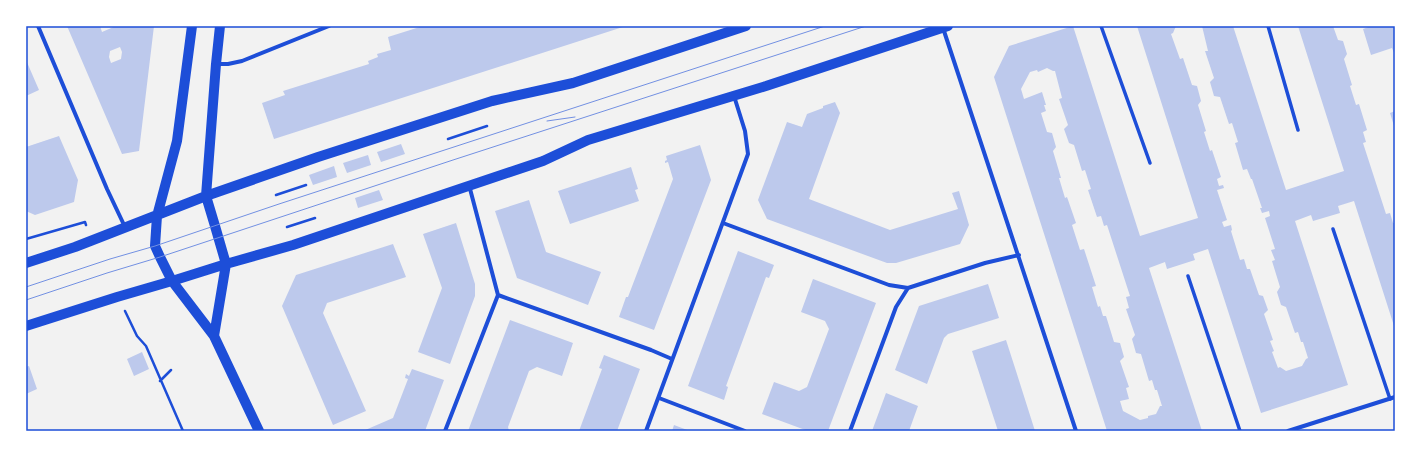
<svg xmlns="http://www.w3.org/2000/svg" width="1421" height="457" viewBox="0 0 1421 457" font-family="Signika,sans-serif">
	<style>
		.building { fill: #bdc9ec; fill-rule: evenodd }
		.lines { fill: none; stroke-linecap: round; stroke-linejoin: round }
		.path { stroke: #1d4ed8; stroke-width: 2.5 }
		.pedestrian { stroke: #1d4ed8; stroke-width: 3.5 }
		.minor { stroke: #1d4ed8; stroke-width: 4 }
		.primary { stroke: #1d4ed8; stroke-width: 10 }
		.tram { stroke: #7290e2; stroke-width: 1 }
		.neatline { fill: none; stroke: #1d4ed8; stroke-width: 1.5 }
	</style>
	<rect width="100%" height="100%" fill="#f2f2f2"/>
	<!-- building -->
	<path class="building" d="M67,26h33l2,6 14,-6h38l-15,125 -17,3zM120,47l2,5 -1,7 -10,4 -2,-6 1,-6z
		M423,26h203l-352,113 -12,-36 23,-8 -2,-4 86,-27 -1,-3 10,-4 -1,-3 14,-4 -3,-13z
		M1073,26l67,210 58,-18 -61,-192h39l-3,7 -2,1 9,25 3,-1 9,27 5,1 4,15 -3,4 8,26 -2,1 6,19 2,-1 9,27 -4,2 2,7 4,-1 1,3 -7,2 10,30 -5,2 2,5 7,-2 1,5 -1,1 9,29 4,-1 3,10h3l9,26 4,1 5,14 -4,4 9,26 -3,1 4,10 -2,1 6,16 2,-1 6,4 16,-5 4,-7 2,-1 -5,-16h-2l-3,-10 -3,1 -9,-26 -5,-2 -4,-13 3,-5 -8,-26 3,-1 -4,-10 4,-1 -10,-31 5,-2 -1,-5 -7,2 -2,-5h2l-10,-29h-1l-4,-10 -4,1 -8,-27 3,-1 -6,-19 -3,1 -9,-27 -6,-1 -4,-14 4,-4 -9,-27h3l-6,-25h31l53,164 58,-19 -46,-145h35l5,14 5,1 4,13 -3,5 8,26 -2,1 6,19 3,-1 8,26 -4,2 3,10 -3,1 23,71 4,-1 3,10h2v106l-41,-128 -16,5 2,7 -27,8 -2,-6 -16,6 53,164 -87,28 -53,-164 -15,5 2,6 -28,9 -2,-7 -16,6 53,163h-95l-113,-354 15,-31zM1047,68l6,3h2l7,27 -3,1 9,26 -4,4 5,14 5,2 8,26 3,-1 6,19 -3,1 9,27 4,-1 3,10 3,-1 23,71 -4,1 3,11 -3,1 9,26 -3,4 4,14 5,1 8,27 3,-1 3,10h2l5,16h-2l-4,8 -8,2v2l-8,2 -17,-9 -3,-10 9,-2 -3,-11 3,-1 -9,-26 4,-4 -4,-14 -6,-1 -8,-26h-3l-3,-10 -2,1 -6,-20 4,-1 -12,-37 -4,1 -8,-25 4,-2 -9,-26 -2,1 -6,-20h2l-8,-27 3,-4 -4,-14 -5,-1 -6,-19 5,-2 -2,-6h2l-4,-13 -18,7 -3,-10 9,-17 7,-2 1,2z
		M1371,26h24v29l-3,-7 -21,7 -8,-26z
		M26,60l13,30 -13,6z
		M835,102l5,11 -31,86 81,31 68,-21 -6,-16 7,-2 10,34 -9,19 -64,19h-9l-120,-44 -9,-19 29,-78 15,5 5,-13 16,-6v-2z
		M1395,111v18l-5,-16z
		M59,136l19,44 -4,22 -39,13 -9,-4v-64z
		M401,144l4,10 -24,8 -4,-10z
		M700,145l11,35 -57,150 -35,-13 7,-20h2l45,-118 -5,-17 -3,1v-2l2,-1 -1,-4z
		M368,155l3,10 -24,8 -4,-10z
		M334,166l3,11 -24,8 -4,-10z
		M631,167l7,22 -3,1 4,11 -69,23 -12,-33z
		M379,190l4,10 -25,8 -3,-10z
		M529,200l17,52 55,20 -13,33 -71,-27 -22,-67z
		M456,223l19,61v12l-25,68 -32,-12 24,-64 -19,-54z
		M393,244l13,33 -79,26 -4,10 43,98 -33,14 -51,-119 14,-31z
		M738,251l36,14 -5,13 -3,-1 -40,109 2,1 -4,13 -36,-14z
		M813,279l63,24 -48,128h-20l-46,-17 12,-32 25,9 8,-4 22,-58 -4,-8 -24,-9z
		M988,284l11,34 -51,16 -4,4 -17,46 -32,-14 24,-64z
		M510,320l63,23 -11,33 -25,-9 -8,4 -21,56 1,4h-41z
		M1006,340l10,31 19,60h-37l-26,-80z
		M142,352l7,17 -15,7 -7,-17z
		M604,355l36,14 -23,62h-38l23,-62 -3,-1z
		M29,366l8,23 -11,5v-27z
		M412,369l32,11 -19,51h-62l30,-13 15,-39 -3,-1 1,-4 3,2z
		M886,393l32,13 -9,25h-37z
		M674,425l16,6h-18z"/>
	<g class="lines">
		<!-- path -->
		<path class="path" d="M448,139l39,-13
			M276,195l30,-10
			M287,227l28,-9
			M26,239l59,-17 1,3
			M125,311l12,25 9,10 37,85
			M160,381l11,-11"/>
		<!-- pedestrian -->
		<path class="pedestrian" d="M1101,26l49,137
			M1268,26l30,104
			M1333,229l57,170
			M1188,276l52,155"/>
		<!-- minor -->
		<path class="minor" d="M38,26l69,163 18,38
			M943,28l133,403
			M216,64h12l14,-3 87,-35
			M723,223l166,62 19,3
			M498,295l153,55 21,9
			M659,398l86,33
			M445,431l53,-136 -29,-110
			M646,431l102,-277 -3,-23 -11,-35
			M850,431l46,-124 12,-19 77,-25 34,-8
			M1288,431l107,-34"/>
		<!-- primary -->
		<path class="primary" d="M192,26l-15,115 -20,75 -2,30 5,11 12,24 42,55 45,95
			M26,263l49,-16 131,-51 112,-39 174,-56 81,-18 173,-57
			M26,326l91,-29 55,-16 54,-17 67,-19 250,-84 45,-21 178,-54 182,-60
			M214,336l12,-72 -11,-38 -9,-30 10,-132 4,-38"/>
		<!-- tram -->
		<path class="tram" d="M547,121l28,-4
			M26,287l84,-28 45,-13 124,-42 546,-178
			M26,300l81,-27 53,-16 293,-97 413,-134"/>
	</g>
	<!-- border -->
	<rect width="1421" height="457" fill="none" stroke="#ffffff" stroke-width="54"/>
	<rect x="27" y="27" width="1367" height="403" class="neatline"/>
</svg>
